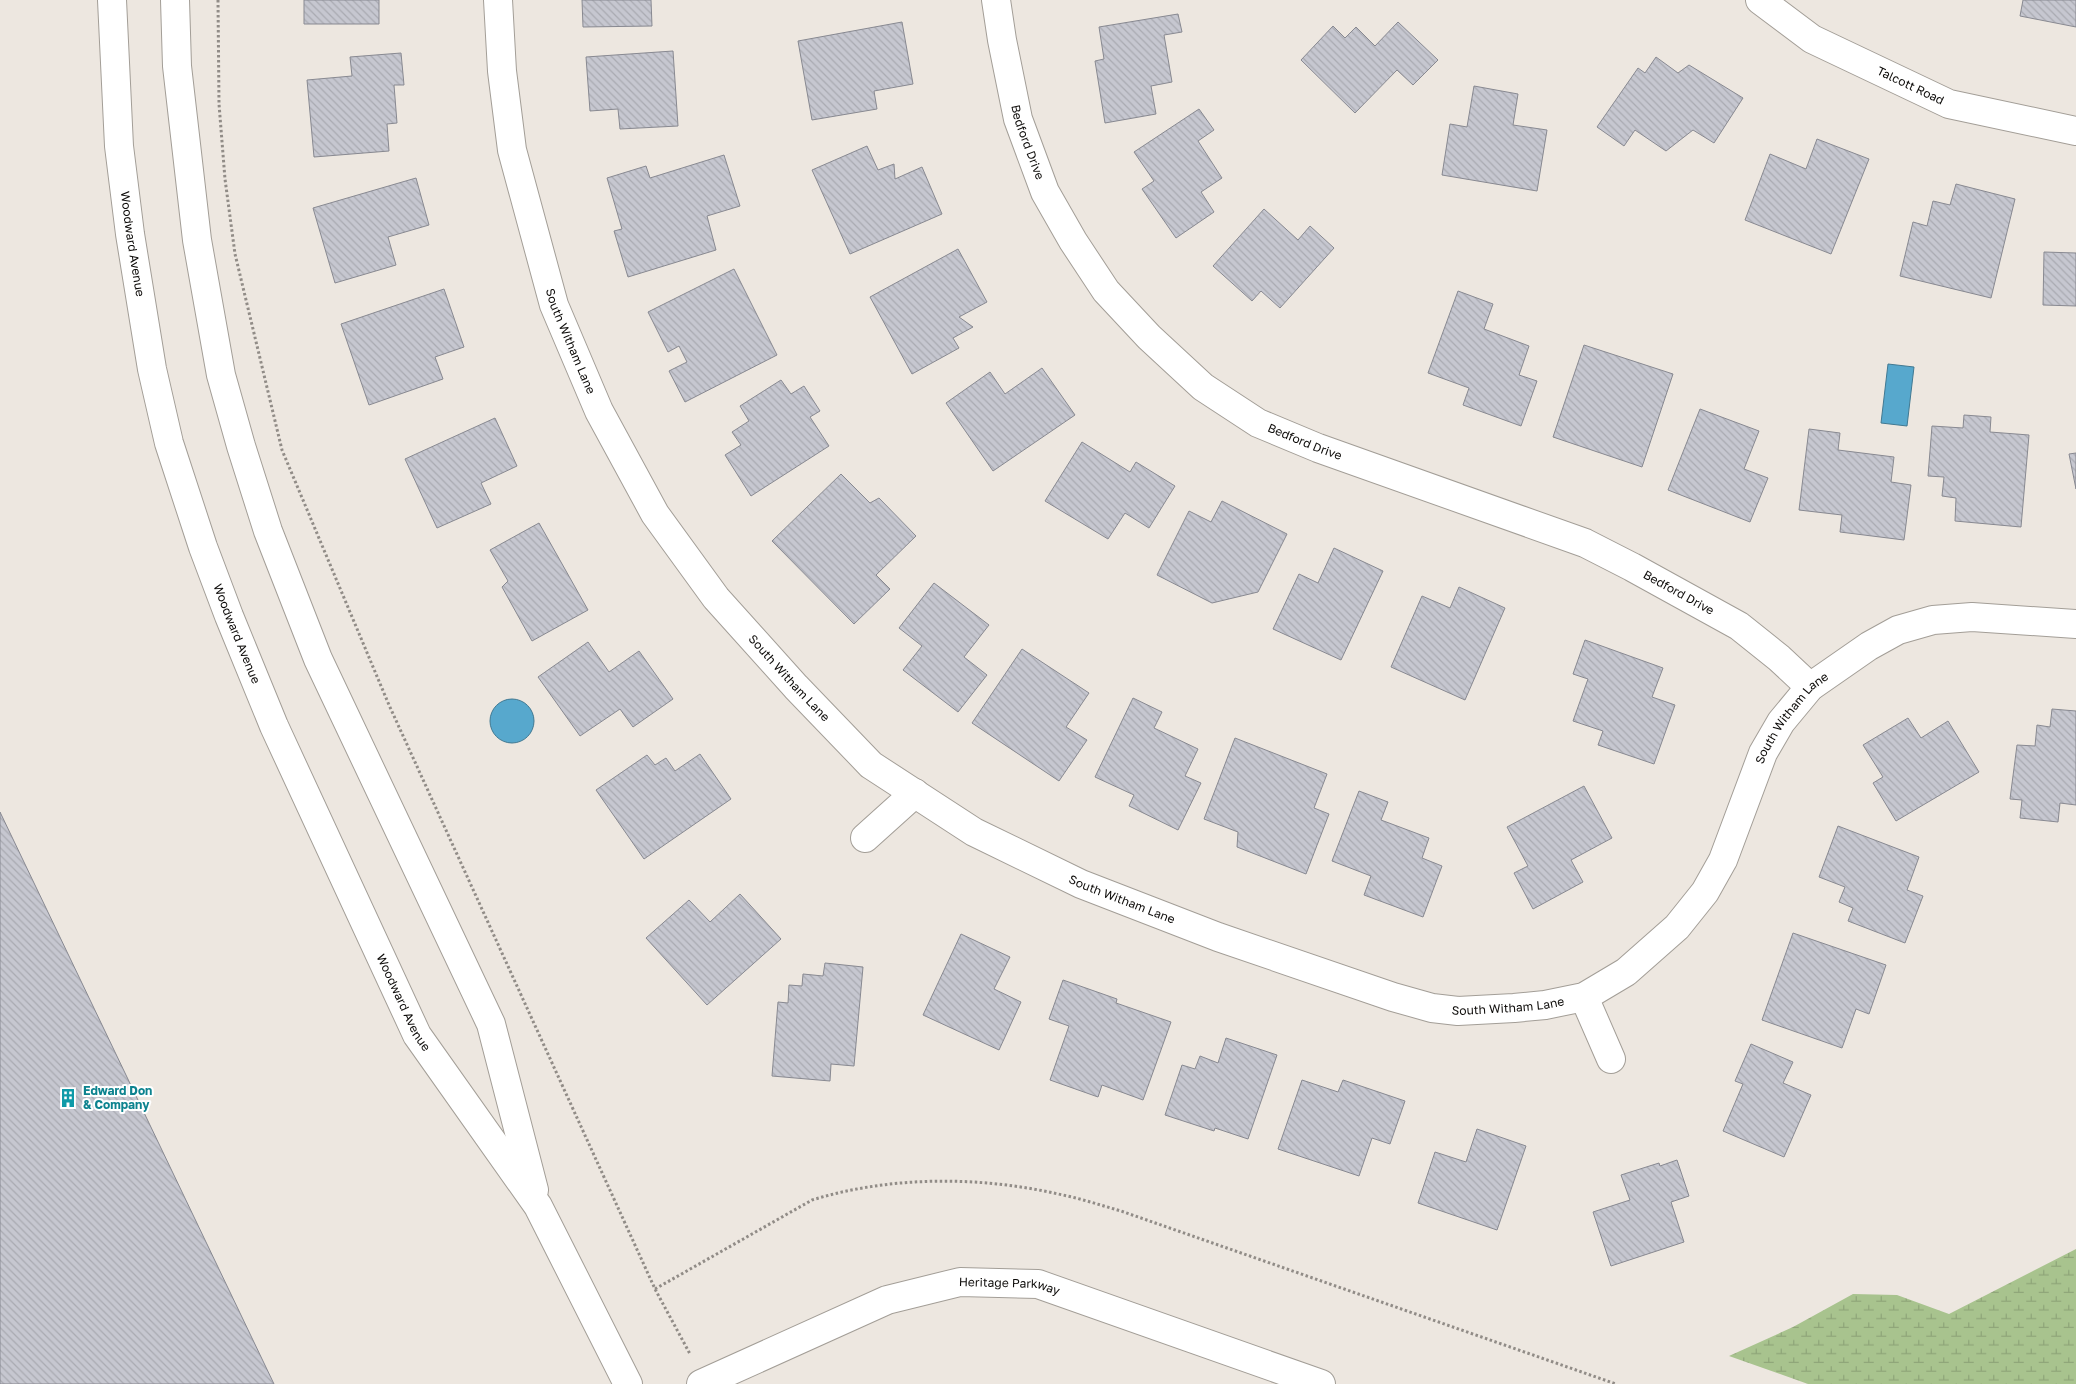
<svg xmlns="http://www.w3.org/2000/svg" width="2076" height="1384" viewBox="0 0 2076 1384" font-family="'Golos Text',sans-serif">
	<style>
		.wetland { fill: url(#wetland-marsh) }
		.water { fill: #57a8cd; stroke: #417992 }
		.building { fill: url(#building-back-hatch); stroke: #888991 }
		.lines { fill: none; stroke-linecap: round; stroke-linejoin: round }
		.minor-casing { stroke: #a39e97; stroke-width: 30 }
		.path { stroke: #918c87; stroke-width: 3; stroke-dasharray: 2.5 2.5; stroke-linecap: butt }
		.minor { stroke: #fff; stroke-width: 28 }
		.labels { text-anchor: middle; stroke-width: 4; stroke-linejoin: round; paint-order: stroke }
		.street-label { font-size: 12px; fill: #0d0b09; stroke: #fff }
		.culture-label { font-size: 12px; font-weight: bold; fill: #0d838f; stroke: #fff; text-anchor: start }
	</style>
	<defs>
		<pattern id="wetland-marsh" width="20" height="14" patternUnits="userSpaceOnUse" patternTransform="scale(1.25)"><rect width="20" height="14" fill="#a8c38e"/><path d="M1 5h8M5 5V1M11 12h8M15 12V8" fill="none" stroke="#8fa679"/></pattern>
		<pattern id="building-back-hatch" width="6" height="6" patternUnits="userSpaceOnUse" patternTransform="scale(1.25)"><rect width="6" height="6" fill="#c6c7d0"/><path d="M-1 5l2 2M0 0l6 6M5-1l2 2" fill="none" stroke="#a9aab1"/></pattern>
	</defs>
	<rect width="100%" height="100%" fill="#ede7e0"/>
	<!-- wetland -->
	<path class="wetland" d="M2076,1249v135h-268l-79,-28 64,-29 60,-33 44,1 52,19z"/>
	<!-- water -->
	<path class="water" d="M1888,364l26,3 -7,59 -26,-3z
		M490 721a22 22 0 1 1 44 0a22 22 0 1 1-44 0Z"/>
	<!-- building -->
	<path class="building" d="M304,0h75v24h-75z
		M582,0h69l1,26 -69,1z
		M2023,0h53v27l-56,-11z
		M1178,14l4,18 -18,3 8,47 -21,4 5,28 -51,9 -10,-62 9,-2 -5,-32z
		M902,22l11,62 -39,7 3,18 -65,11 -14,-79z
		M1398,22l40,38 -25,25 -16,-15 -42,43 -54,-53 32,-34 12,12 11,-11 19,19z
		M673,51l5,75 -58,3 -2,-20 -28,2 -4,-54z
		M401,53l3,32h-10l3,38 -10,1 2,27 -75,6 -7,-77 45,-4 -2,-19z
		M1656,57l22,16 11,-8 54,33 -29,45 -21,-13 -27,21 -31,-21 -11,16 -27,-19 41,-59 7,5z
		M1474,86l44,8 -5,31 34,5 -10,61 -95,-16 8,-51 17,3z
		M1199,109l15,21 -16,11 24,37 -21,14 13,20 -38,26 -34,-49 12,-8 -20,-29z
		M1817,139l52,20 -38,95 -86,-34 25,-66 36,15z
		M867,146l11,24 16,-6 1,15 27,-12 20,47 -92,40 -38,-84z
		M724,155l16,51 -33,10 9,34 -88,27 -14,-46 8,-2 -15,-51 39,-12 4,12z
		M416,178l13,47 -41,12 8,28 -61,18 -22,-75z
		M1956,184l59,15 -24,99 -91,-22 13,-54 14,4 6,-25 17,4z
		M1264,209l34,31 12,-14 24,22 -54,60 -19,-17 -9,10 -39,-35z
		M958,249l29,53 -28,15 14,10 -20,11 6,10 -47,26 -42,-77z
		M2044,252l32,1v53l-33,-1z
		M734,269l43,86 -92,47 -16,-31 18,-9 -8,-16 -11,6 -20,-40z
		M444,289l20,58 -29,10 8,22 -74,26 -28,-81z
		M1458,291l35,13 -9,25 45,17 -10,29 18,6 -16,45 -58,-21 6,-17 -41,-15z
		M1584,345l89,29 -31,93 -89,-30z
		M1042,368l33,47 -82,56 -47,-68 44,-31 15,22z
		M781,380l10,14 13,-8 16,25 -10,6 19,29 -78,50 -26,-41 16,-10 -9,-13 17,-11 -9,-15z
		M1700,409l59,22 -15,38 24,9 -18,44 -82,-32z
		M1964,415l27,2 -1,15 39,3 -8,92 -66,-6 1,-23 -14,-2 2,-19 -16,-1 4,-50 31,2z
		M495,418l22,48 -36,17 10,21 -54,24 -32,-69z
		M1809,429l31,4 -2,17 56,7 -3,25 20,3 -7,55 -64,-8 2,-17 -43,-5z
		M1082,442l48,30 6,-10 39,24 -26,42 -24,-15 -17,26 -63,-38z
		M2076,453v36l-7,-35z
		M841,474l29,29 9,-5 37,38 -40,39 14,14 -36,35 -82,-83z
		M1222,501l65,33 -29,58 -46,11 -55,-28 32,-64 22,11z
		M539,523l49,87 -56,31 -30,-54 6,-6 -18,-31z
		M1334,548l49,23 -42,89 -68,-31 26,-55 19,9z
		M934,583l55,42 -25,32 23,18 -29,37 -55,-42 19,-24 -23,-18z
		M1459,587l46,21 -40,92 -74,-33 31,-71 28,12z
		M1585,640l78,28 -11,29 23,8 -21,59 -56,-19 5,-14 -30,-10 15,-42 -15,-5z
		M588,642l21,30 30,-21 34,48 -40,28 -13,-18 -40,27 -42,-59z
		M1022,649l67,44 -23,34 21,13 -28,41 -87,-58z
		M1133,698l29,14 -8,16 44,21 -13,27 16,7 -23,47 -49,-24 5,-11 -39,-18z
		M2052,709l24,2v94l-16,-2 -2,19 -38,-4 2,-18 -12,-1 7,-54 18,1 2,-21 13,2z
		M1908,718l13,20 27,-17 31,51 -83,49 -23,-38 10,-6 -20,-32z
		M1235,738l92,36 -13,34 15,6 -23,60 -69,-27 1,-15 -34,-13z
		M700,754l31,45 -87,60 -48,-69 51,-35 8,10 11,-7 9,13z
		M1584,786l28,52 -41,22 12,22 -50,27 -19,-36 14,-7 -21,-39z
		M1359,791l29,11 -7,18 48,18 -7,20 20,8 -19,51 -59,-22 7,-19 -39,-15z
		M0,812l274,572h-274z
		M1838,826l81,31 -12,33 16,6 -18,47 -57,-22 5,-13 -14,-6 6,-15 -26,-10z
		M740,894l41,45 -74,66 -61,-67 43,-38 21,22z
		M1793,933l93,32 -17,49 -13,-5 -14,39 -80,-28z
		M961,934l49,23 -16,32 27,13 -22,48 -76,-35z
		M825,963l38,4 -9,99 -23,-2 -1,17 -58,-5 6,-74 10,1 1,-18 13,1 1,-12 20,2z
		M1063,980l54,19 -1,4 55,19 -28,78 -41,-15 -4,12 -48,-17 19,-54 -20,-7z
		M1226,1038l51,17 -29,84 -33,-11 -1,3 -49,-16 17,-50 13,4 5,-13 18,7z
		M1751,1044l42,18 -10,21 28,12 -27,62 -61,-26 20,-47 -8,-3z
		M1302,1080l36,12 5,-12 62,21 -15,43 -18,-6 -13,38 -81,-27z
		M1477,1129l49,17 -29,84 -79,-27 17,-51 31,10z
		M1677,1160l12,36 -18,6 13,40 -73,24 -18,-54 37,-12 -9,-25 38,-12 1,3z"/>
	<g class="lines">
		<!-- minor casing -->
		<g class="minor-casing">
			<g id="minor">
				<path id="s1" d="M112,0l7,146 11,88 22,135 17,74 34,104 26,69 45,110 143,309 121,171 90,178"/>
				<path d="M175,0l2,66 20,174 24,135 20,71 27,85 50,128 173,365 43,166"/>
				<path id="s2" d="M498,0l4,71 10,79 42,155 45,106 56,103 61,84 80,89 75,78 103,67 107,52 137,53 175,60 39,11 26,3 56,-3 31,-3 39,-8 42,-25 51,-45 28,-35 18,-32 40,-107 18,-31 29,-35 59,-41 29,-16 35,-10 39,-3 104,7"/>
				<path id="s3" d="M996,0l6,40 16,79 27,73 28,49 33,50 43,46 54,50 55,36 60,25 267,95 47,24 107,59 40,32 31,29"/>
				<path id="s4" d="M1760,0l52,39 137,65 127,27"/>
				<path d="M865,838l50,-45"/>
				<path d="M1584,997l27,62"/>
				<path id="s5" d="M701,1384l186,-84 73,-18 78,2 283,100"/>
			</g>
		</g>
		<!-- path -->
		<path class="path" d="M218,0l1,104 6,75 10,75 47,196 107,255 266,584 35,65
			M655,1289l157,-89c78,-24 167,-24 246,-6 21,4 42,11 63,17l495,173"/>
		<!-- minor -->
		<use href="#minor" class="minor"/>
	</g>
	<!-- icons -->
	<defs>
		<g id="building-bare" transform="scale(1.5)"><path d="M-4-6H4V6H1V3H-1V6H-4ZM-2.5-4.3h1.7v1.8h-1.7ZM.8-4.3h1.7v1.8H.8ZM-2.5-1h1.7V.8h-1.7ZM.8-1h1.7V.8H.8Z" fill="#0f9aa8" stroke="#fff" stroke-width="2.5" paint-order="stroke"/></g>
	</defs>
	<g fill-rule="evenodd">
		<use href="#building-bare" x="68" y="1098"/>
	</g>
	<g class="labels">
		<!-- street labels -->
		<g class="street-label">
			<text dy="4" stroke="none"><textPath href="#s4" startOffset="174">Talcott Road</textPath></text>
			<text dy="4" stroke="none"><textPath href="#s3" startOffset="146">Bedford Drive</textPath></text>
			<text dy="4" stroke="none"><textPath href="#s1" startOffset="245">Woodward Avenue</textPath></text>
			<text dy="4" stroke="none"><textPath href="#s2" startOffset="351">South Witham Lane</textPath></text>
			<text dy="4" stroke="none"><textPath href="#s3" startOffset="568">Bedford Drive</textPath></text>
			<text dy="4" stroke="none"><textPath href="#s3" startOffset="972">Bedford Drive</textPath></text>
			<text dy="4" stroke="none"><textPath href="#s1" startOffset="650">Woodward Avenue</textPath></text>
			<text dy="4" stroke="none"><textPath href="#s2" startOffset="756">South Witham Lane</textPath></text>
			<text dy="4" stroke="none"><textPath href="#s2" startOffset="2001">South Witham Lane</textPath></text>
			<text dy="4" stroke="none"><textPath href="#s2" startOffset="1161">South Witham Lane</textPath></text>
			<text dy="4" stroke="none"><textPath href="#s1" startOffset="1055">Woodward Avenue</textPath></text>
			<text dy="4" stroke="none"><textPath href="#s2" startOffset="1566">South Witham Lane</textPath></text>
			<text dy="4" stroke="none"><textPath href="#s5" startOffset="329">Heritage Parkway</textPath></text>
		</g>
		<!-- culture labels -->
		<g class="culture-label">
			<text x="83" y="1095">Edward Don<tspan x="83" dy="14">&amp; Company</tspan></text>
		</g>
	</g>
</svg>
